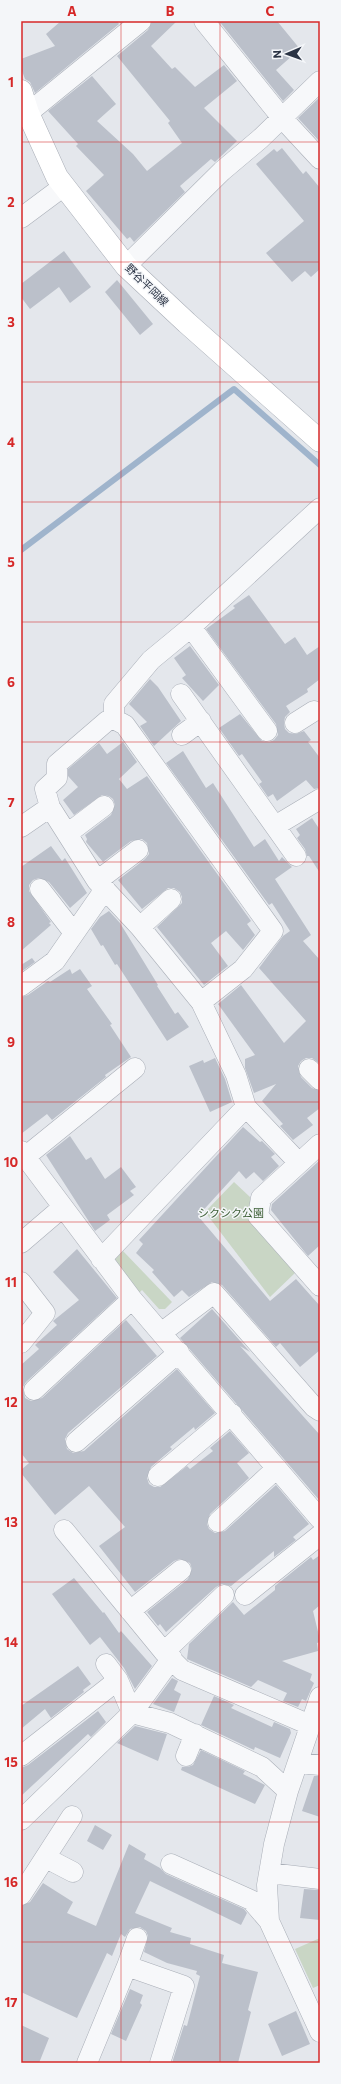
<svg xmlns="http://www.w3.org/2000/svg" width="341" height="2084" viewBox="0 0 341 2084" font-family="Commissioner,'Noto Sans JP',sans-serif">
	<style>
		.green { fill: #c9d6c5 }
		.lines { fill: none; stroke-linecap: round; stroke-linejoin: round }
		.stream { stroke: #9fb4cc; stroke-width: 6 }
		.building { fill: #bbc0ca }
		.minor-casing { stroke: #a9aeb7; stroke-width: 21 }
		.secondary-casing { stroke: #a9aeb7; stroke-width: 23 }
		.minor { stroke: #f7f8fa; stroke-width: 20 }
		.secondary { stroke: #fff; stroke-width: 22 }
		.grid { fill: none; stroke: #d62828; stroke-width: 1; stroke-opacity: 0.55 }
		.labels { text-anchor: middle; stroke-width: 3; stroke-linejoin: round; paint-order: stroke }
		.street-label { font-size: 11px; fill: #2b3445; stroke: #f4f6f9 }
		.park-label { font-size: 11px; fill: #3f6138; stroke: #f4f6f9 }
		.neatline { fill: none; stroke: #d62828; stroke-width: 1.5 }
		.grid-label { font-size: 13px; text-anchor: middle; font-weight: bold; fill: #d62828 }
	</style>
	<rect width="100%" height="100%" fill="#e4e7ec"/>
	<!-- green -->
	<path class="green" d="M234,1182l16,15 1,19 45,56 -26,25 -65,-85z
		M123,1251l49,51 -7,7h-6l-17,-19 -4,4 -27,-31z
		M320,1938v47l-7,3 -18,-39z"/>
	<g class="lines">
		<!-- stream -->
		<path class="stream" d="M21,550l213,-161 86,76"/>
	</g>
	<!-- building -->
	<path class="building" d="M61,21h56l2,3 -84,69 -5,-11 -5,-3 -4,-11v-9l34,-13 -9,-12z
		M152,21h25l-26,25 21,23 3,-2 20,20 29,-22 13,16 -33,27 33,33 -22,21 -4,-3 -31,27 5,6 -51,50 -4,-5 -3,2 -41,-48 18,-16 -28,-29 2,-2 -30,-33 44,-35 24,28 -19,17 36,33 14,17 35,-28 -14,-20 2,-2 -53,-65 31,-26z
		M219,21h58l23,28 -24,21 18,20 -11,11z
		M320,97v45l-22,-24z
		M282,148l21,26 3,-3 14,17v81l-9,8 -6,-6 -13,11 -26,-29 38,-32 -48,-57 18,-15 3,3z
		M64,251l27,36 -21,16 -11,-16 -29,22 -9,-12v-13z
		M117,280l36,44 -13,11 -35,-43z
		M249,595l36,49 10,-7 12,18 13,-9v33l-13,10 1,3 -22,14 4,6 -5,5 -1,6 1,6 4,4 7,1 8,-3 7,9 -3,2 12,16v30l-6,1 -8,-9 -29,21 -4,-7 -5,3 -9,-13 3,-2 -20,-28 -3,2 -20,-28 21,-14 22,27 7,1 5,-2 4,-5 -2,-11 -70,-95 29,-21 -2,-2z
		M190,646l29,39 -16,16 -21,-23 4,-3 -12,-17z
		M150,679l8,8 23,34 -27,25 -14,-20 7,-4 -18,-18z
		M123,742l14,20 -18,17 8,10 20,-13 104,145 -4,3 8,11 -12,15 -17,-19 -15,12 17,23 -24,19 -47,-58 25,-24v-6l-2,-5 -6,-4h-6l-26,21 -24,-29 27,-21 4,-5 -2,-11 -5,-4 -11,2 -28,21 -17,-20 1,-3 -2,-4 26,-20 4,-10 -2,-6 -4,-3 -7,-1 -28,20 -11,-15 15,-13 -10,-11v-7l31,-26 8,11z
		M183,751l23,37 7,-5 41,64 11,-8 14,22 3,-4 10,10 -17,12 36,56 -8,6 17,19v104l-8,-6h-6l-5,3 -3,5 3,11 11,11 8,3v17l-13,10 6,7 -20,15 -13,-14 3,-2 -21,-23 14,-17 -22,9 -9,-25v-9l10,-4 -37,-51 23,-19 43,58 22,-22 -47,-53 24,-32 7,-5 -18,-28 -3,2 -103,-142z
		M312,818l8,12v43l-11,-17h-2l-2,-7 -8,-11 3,-3 -4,-6z
		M51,846l11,15 3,-3 22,35 -17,15 -21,-26 -10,-4 -6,2 -4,5v6l22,31 -2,1 2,2 -30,26v-84z
		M109,911l11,12 38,62 -1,1 18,28 3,-2 11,15 -22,14 -50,-77 -2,1 -12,-20 -2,1 -10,-17 9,-12z
		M32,958l3,4 -14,10v-7z
		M70,969l2,5 8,-5 12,17 -5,3 25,35 -2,1 21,32 -26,18 1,2 -54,43 -5,-6 -26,20v-137l7,-2 20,-14 2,1z
		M215,1058l10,21 7,23 -22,10 -21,-46 14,-6 1,3z
		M243,1127l17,15 2,-1 13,13 -4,3 8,9 -16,15 -9,-9 -8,7 -7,-8 -41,45 72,85 26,-22 24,27v44l-20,17 -20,-24 -4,4 -54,-62 -10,-3 -23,15 -7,-7 -8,7 -22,-25 2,-2 -18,-17 7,-9 -4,-4z
		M70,1136l16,24 5,-3 14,22 16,-12 15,20 -6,4 4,4 -27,20 3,5 -15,11 -49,-76z
		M320,1160v85l-12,11 -37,-46 1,-6z
		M77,1249l40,49 -91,84 -3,5 2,11 6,3 11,-3 84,-78 31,36 -89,77 -3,6 2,10 6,4 11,-2 93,-82 38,44 -20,17 -1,-3 -24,20 2,2 -21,18 -4,11 2,6 5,3h6l27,-21 3,3 23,-18 -3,-3 20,-17 19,22 -12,10 12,15 -39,36 -3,10 2,5 6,4 10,-2 51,-46 33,39 -16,13 3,3 -22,17v-6l-43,35 -9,-2 -6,3 -50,45 -6,-8 -2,2 -11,-14 41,-33 4,-10 -2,-6 -10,-4 -6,2 -39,31 -36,-46 26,-19 -36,-41 -34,29 -34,-42v-3l8,-7 -8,-10v-88l18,-16 -4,-4 22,-20 -4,-4 26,-21 -26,-28z
		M212,1309l38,43 -10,-6 80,89v66l-140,-163z
		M320,1555v50l-7,6 7,29v2l-3,1 1,8 -36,10 30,13 -2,6 4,3 -8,18 -4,-2 -4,8 -15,-6 4,-8 -29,-13 -7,7 -64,-28 2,-15 44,-42 11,13 31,-25v-4l36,-29 2,3z
		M74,1578l29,35 1,-1 15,21 2,-2 31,35 -17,23 -11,-21 -24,-31 -10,8 -38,-51z
		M78,1666l13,18 -8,6 1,2 -33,26 -6,-9 -24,20v-23z
		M172,1678l6,3 -4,9 7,4 -7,18 -21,-8z
		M214,1696l20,9 -3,3 41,19 2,-5 16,7 1,4 -11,25 -25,-11 -1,3 -53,-25z
		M98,1711l8,11 -15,15 -3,-3 -67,62v-28l7,-3z
		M135,1726l32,8 -9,27 -41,-18z
		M201,1750l44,21 -2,3 22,11 -10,19 -74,-34 1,-3h6l5,-2z
		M314,1776h6v41l-18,-6z
		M95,1825l17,10 -9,15 -16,-9z
		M129,1844l17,10 -2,5 16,9 6,6 78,35 3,4 -6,12 -91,-44 -15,32 37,15 -2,4 21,6 -1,6 34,11 -2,8 36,9 -10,38 3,2 -13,51h-66l12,-38 3,1 13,-50 -4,-2 1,-3 -30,-8 -23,-11 4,-16 -2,-5 -6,-4 -10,2 -5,8 -4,-3 -9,22 -5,-3 -30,65 -56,-26v-86l9,-4 13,-19 30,19 -6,11 29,13z
		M304,1889l16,1v30l-20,-2z
		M130,1989l13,6 -3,8 2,2 -16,36 -15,-7z
		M296,2011l14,33 -28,12 -14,-32z
		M21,2025l28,13 -10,25h-18z"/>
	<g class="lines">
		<!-- minor casing -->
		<g class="minor-casing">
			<path id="minor" d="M204,21l78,97 38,41
				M28,113l113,-92
				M21,218l43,-32
				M126,266l96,-95 38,-32 60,-58
				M191,627l76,104
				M181,694l115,162
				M114,719v-15l37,-44 40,-33 129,-119
				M295,723l19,-12
				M182,735l19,-14
				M275,826l45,-27
				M21,827l29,-20
				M67,834l37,-28
				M97,881l41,-31
				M40,889l34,44
				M140,927l31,-28
				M21,986l34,-25 50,-72
				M309,1069l11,11
				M246,1107l53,56
				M320,1144l-59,54 -3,18 62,70
				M21,1151l111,148 188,220
				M25,1157l110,-89
				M21,1243l42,-36
				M101,1259l145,-152 -10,-32 -35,-73 -61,-75 -43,-46 -47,-74 -5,-18 12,-11v-14l50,-43 7,-2 11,6 148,206 -30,38 -42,33
				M21,1282l24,31 -24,30
				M161,1333l53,-40 100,114 6,4
				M34,1390l98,-91
				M76,1442l103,-90
				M158,1476l74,-62
				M218,1522l59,-54
				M64,1530l100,122 18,18 128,55
				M245,1595l75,-60
				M130,1611l51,-41
				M164,1652l60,-57
				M106,1664l12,16 14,33 38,10 92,44 26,24
				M320,1697l-32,94 -14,53 -7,41 2,36 51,111
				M21,1756l97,-76
				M186,1756l9,-22
				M298,1763l22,2
				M21,1820l111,-107 40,-55
				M46,1858l27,14
				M171,1864l80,36 18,21
				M269,1873l51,6
				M21,1895l51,-79
				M127,1966l10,-28
				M87,2063l40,-97 57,20 -24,77"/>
		</g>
		<!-- secondary casing -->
		<g class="secondary-casing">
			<path id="secondary" d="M21,91l7,22 29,64 69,89 61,57 133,118"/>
		</g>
		<!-- minor -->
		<use href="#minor" class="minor"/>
		<!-- secondary -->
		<use href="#secondary" class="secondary"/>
	</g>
	<!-- grid -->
	<path class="grid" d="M121,21v2042M220,21v2042M21,142h299M21,262h299M21,382h299M21,502h299M21,622h299M21,742h299M21,862h299M21,982h299M21,1102h299M21,1222h299M21,1342h299M21,1462h299M21,1582h299M21,1702h299M21,1822h299M21,1942h299"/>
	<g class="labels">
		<!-- street labels -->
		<g class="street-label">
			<text transform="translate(147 285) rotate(44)" y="4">野谷平岡線</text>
		</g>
		<!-- park labels -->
		<g class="park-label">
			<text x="231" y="1217">シクシク公園</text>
		</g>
	</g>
	<!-- border -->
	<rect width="341" height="2084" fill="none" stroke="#f4f6f9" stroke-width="44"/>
	<!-- north arrow -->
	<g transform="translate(287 54) rotate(268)" stroke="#f4f6f9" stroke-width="3" paint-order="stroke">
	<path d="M0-3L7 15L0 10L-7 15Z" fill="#2b3445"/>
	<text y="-6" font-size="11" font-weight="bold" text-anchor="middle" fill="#2b3445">N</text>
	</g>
	<rect x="22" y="22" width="297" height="2040" class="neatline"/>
	<g class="grid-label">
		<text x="72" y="16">A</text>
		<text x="170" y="16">B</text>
		<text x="270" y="16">C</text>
		<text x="11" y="87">1</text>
		<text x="11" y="207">2</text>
		<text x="11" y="327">3</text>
		<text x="11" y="447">4</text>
		<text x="11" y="567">5</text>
		<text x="11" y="687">6</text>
		<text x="11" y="807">7</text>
		<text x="11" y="927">8</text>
		<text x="11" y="1047">9</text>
		<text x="11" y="1167">10</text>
		<text x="11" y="1287">11</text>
		<text x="11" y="1407">12</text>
		<text x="11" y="1527">13</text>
		<text x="11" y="1647">14</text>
		<text x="11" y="1767">15</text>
		<text x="11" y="1887">16</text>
		<text x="11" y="2007">17</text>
	</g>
</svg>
